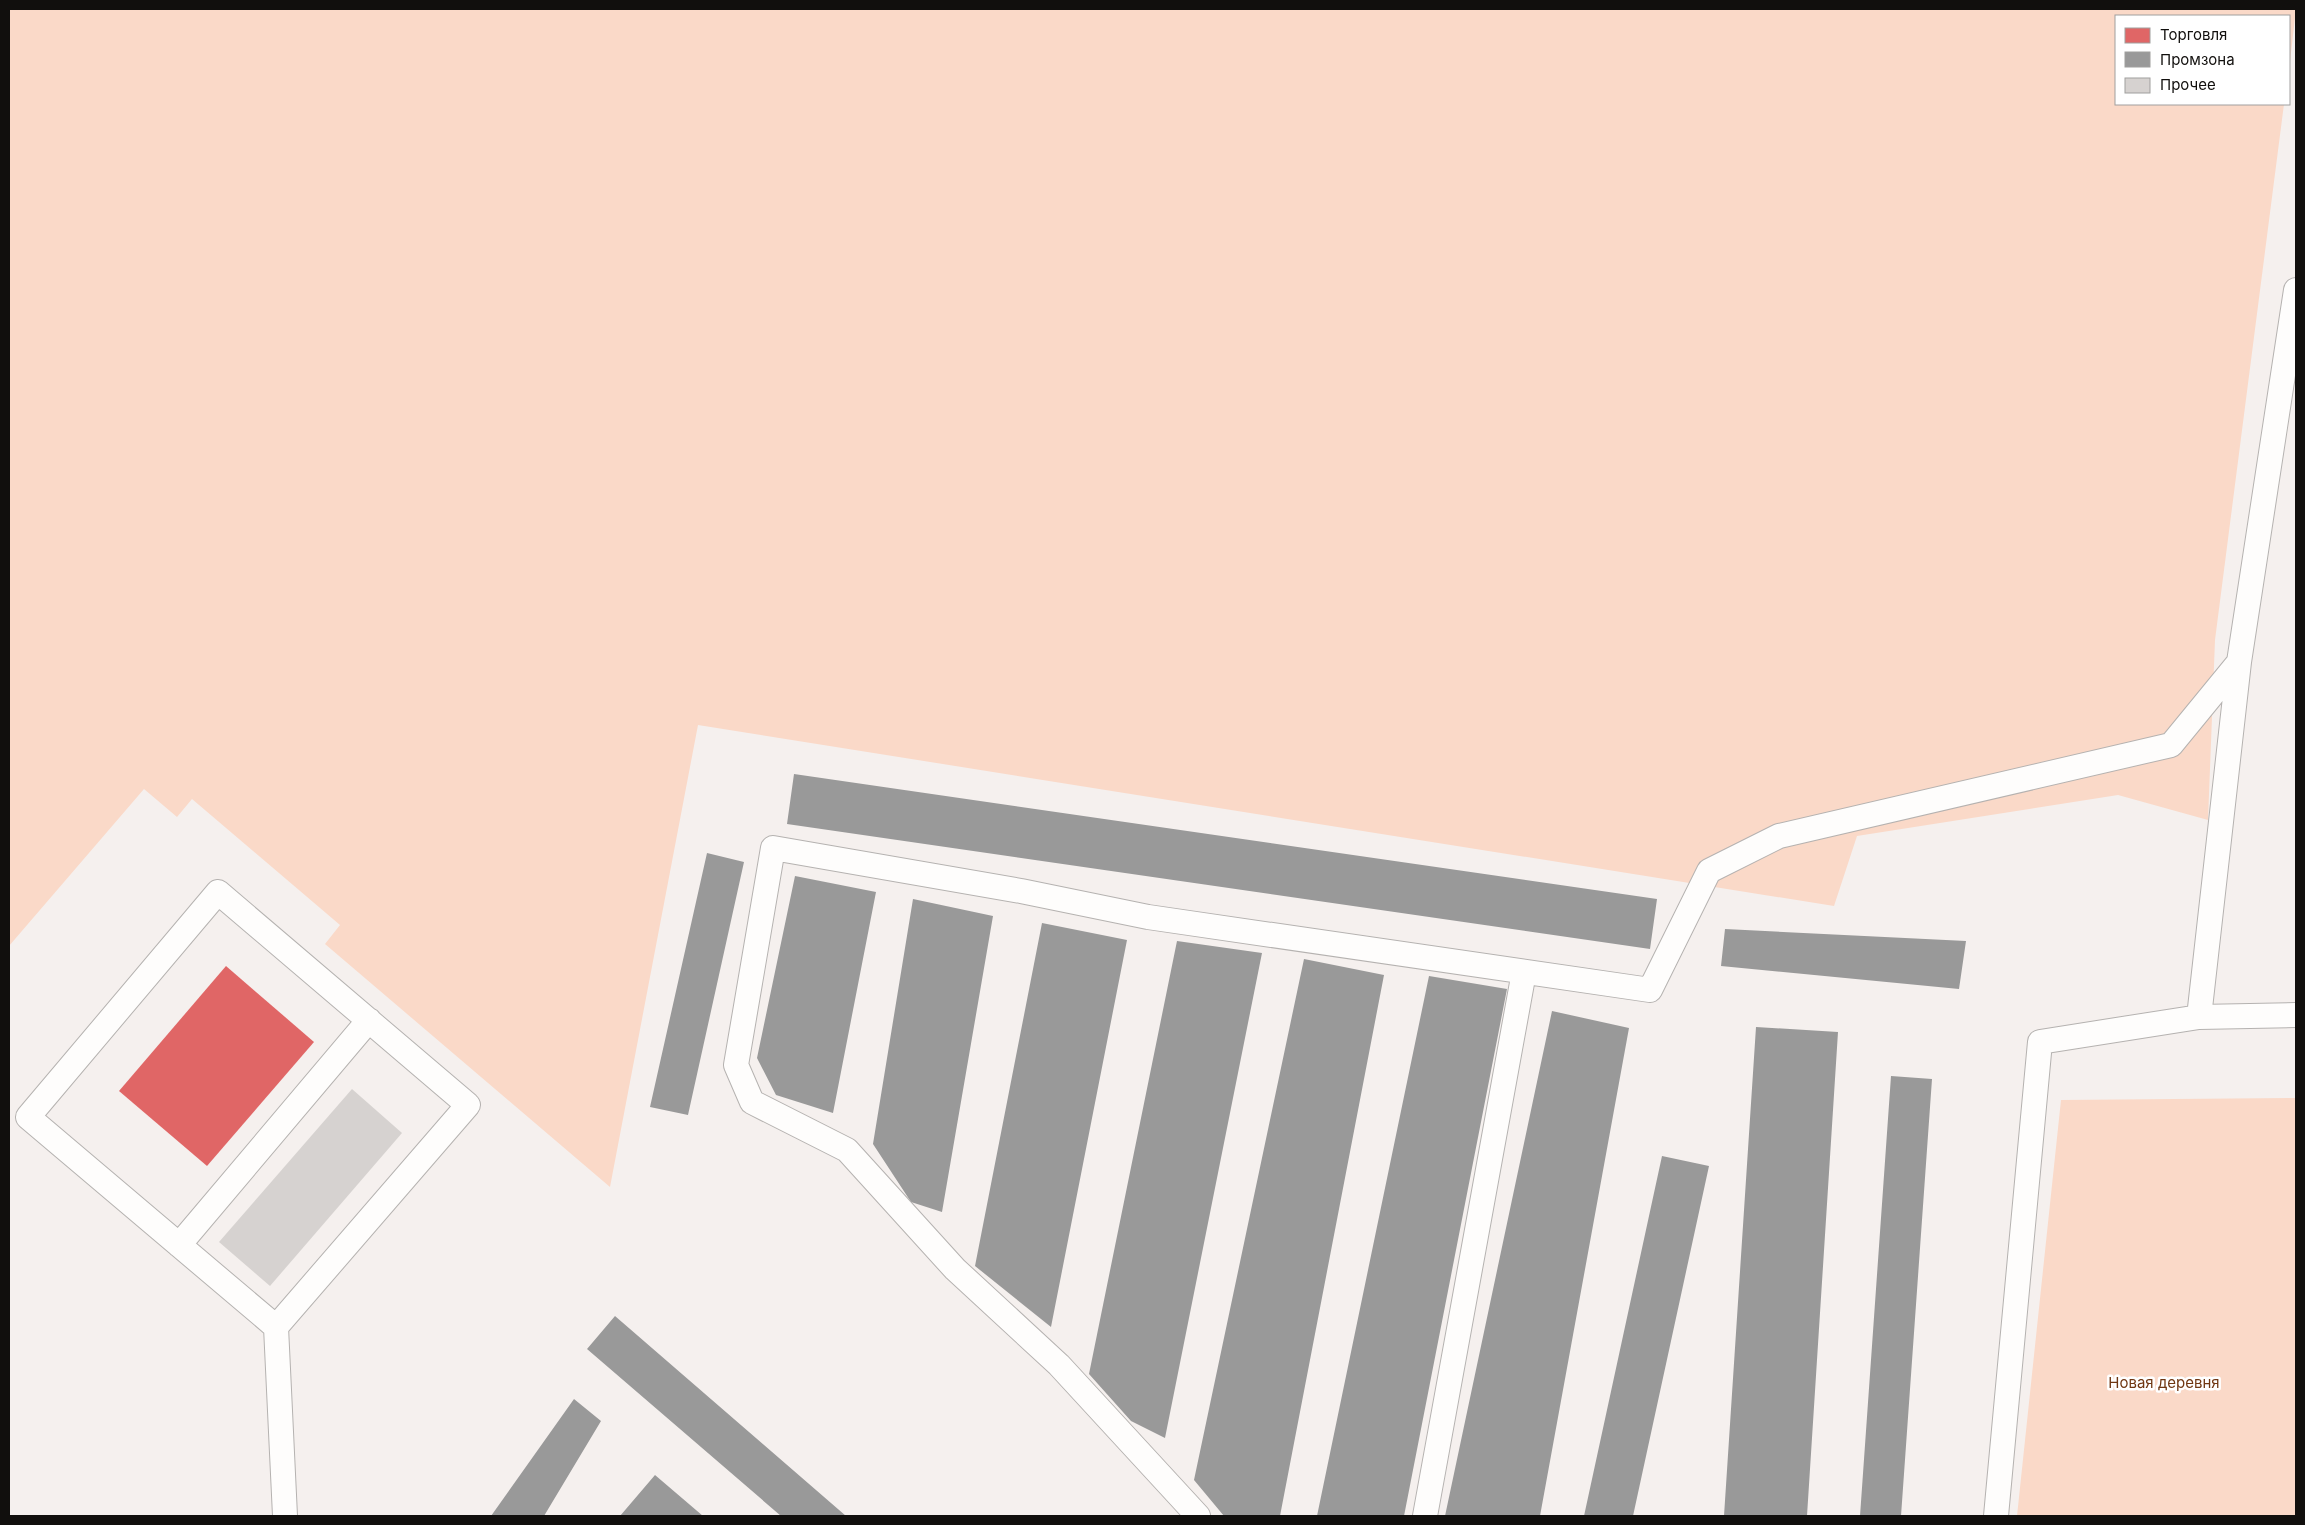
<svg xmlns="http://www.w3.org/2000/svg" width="2305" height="1525" viewBox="0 0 2305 1525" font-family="Inter,sans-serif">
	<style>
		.green { fill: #fad9c8 }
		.shops { fill: #e06666 }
		.industry { fill: #999 }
		.building { fill: #d6d2d0 }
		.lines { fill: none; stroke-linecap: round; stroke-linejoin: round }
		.service-casing { stroke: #b5b2b0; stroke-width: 26 }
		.service { stroke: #fefdfc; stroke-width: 24 }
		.labels { text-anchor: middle; stroke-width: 5; stroke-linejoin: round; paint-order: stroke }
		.park-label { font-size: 15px; fill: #703712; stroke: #fff }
	</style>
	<rect width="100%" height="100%" fill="#f5f0ee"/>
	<!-- green -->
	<path class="green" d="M9,9h2287l-7,61v-54h-173v88h168l-69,536 -7,180 -90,-25 -261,41 -23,70 -1136,-181 -88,462 -285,-243 15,-19 -148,-126 -15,18 -33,-28 -135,157z
		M2296,1098v418h-279l44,-416z"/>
	<!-- shops -->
	<path class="shops" d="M226,966l88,76 -107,124 -88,-75z"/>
	<!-- industry -->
	<path class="industry" d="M794,774l863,125 -7,50 -863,-125z
		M707,853l37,9 -56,253 -38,-8z
		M795,876l81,16 -43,221 -57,-18 -19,-37z
		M913,899l80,17 -51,296 -31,-10 -38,-58z
		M1042,923l85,17 -76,387 -76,-61z
		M1725,929l241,12 -7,48 -238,-23z
		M1177,941l85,12 -97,485 -34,-17 -42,-47z
		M1304,959l80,16 -104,541h-56l-30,-36z
		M1429,976l78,13 -103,527h-87z
		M1552,1011l77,17 -89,488h-95z
		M1756,1027l82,5 -31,484h-83z
		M1891,1076l41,3 -31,437h-41z
		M1662,1156l47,10 -76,350h-49z
		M615,1316l231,200h-65l-194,-167z
		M574,1399l27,22 -57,95h-53z
		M655,1475l48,41h-83z"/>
	<!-- building -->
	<path class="building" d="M352,1089l50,44 -132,153 -51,-44z"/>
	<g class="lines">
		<!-- service casing -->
		<g class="service-casing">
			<path id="service" d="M2296,290l-57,372 -40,355 97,-2
				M179,1245l190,-225
				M276,1327l192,-222 -250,-213 -190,225 248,210 9,189
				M1198,1516l-139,-151 -104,-96 -108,-119 -95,-48 -16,-37 37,-217 248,43 127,26 502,73 59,-119 70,-35 392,-91 68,-83
				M1425,1516l99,-544
				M1996,1516l44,-474 159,-25"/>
		</g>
		<!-- service -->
		<use href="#service" class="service"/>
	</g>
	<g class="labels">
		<!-- park labels -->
		<g class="park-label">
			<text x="2164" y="1388">Новая деревня</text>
		</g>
	</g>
	<!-- border -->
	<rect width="2305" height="1525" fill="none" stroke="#110f0d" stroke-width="20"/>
	<!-- legend -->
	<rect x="2115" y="15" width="175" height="90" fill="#ffffff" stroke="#a09f9e"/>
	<rect x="2125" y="28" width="25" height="15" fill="#e06666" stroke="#a09f9e"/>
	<text x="2160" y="40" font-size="15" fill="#110f0d">Торговля</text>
	<rect x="2125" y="52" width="25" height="15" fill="#999999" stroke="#a09f9e"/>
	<text x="2160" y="65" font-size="15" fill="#110f0d">Промзона</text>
	<rect x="2125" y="78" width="25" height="15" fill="#d6d2d0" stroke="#a09f9e"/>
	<text x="2160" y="90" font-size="15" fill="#110f0d">Прочее</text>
</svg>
